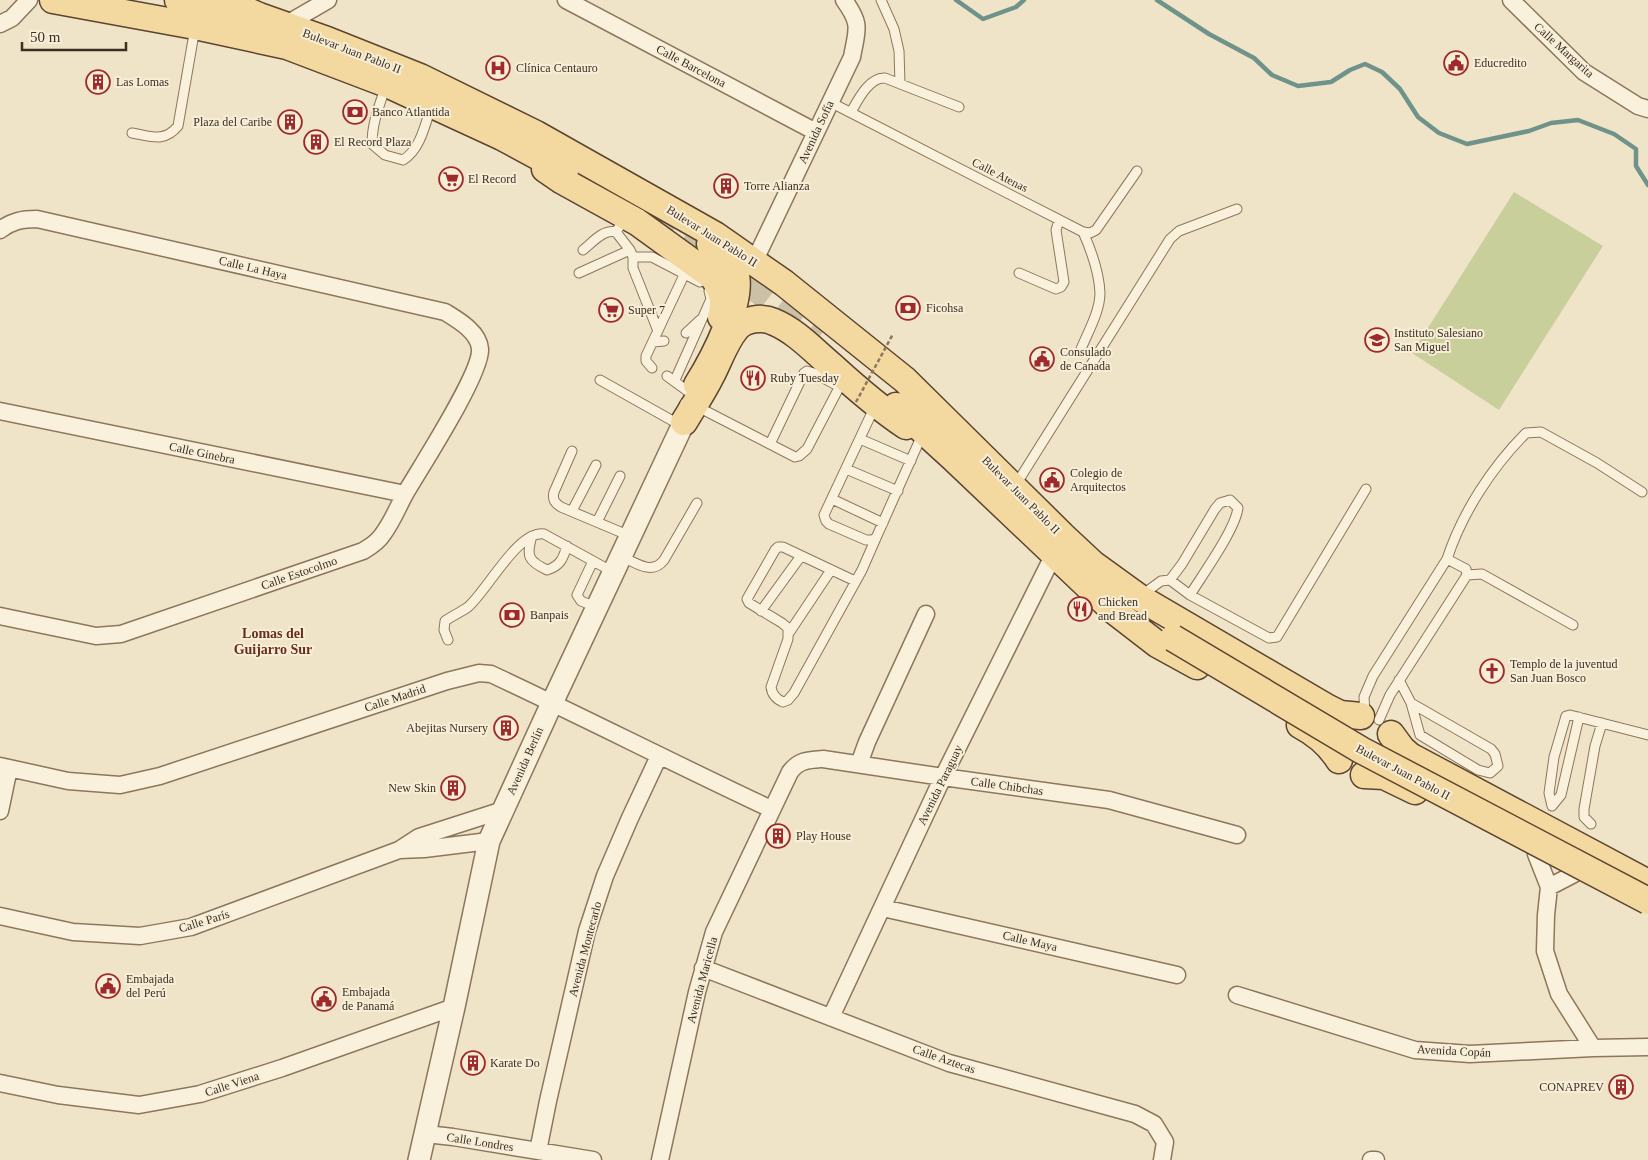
<svg xmlns="http://www.w3.org/2000/svg" width="1648" height="1160" viewBox="0 0 1648 1160" font-family="'Times New Roman',serif">
	<style>
		.garden { fill: #c9cf9b }
		.lines { fill: none; stroke-linecap: round; stroke-linejoin: round }
		.stream { stroke: #6f938a; stroke-width: 4.5 }
		.primary-tunnel { stroke: #ccc0a6; stroke-width: 26; stroke-dasharray: 26 13; stroke-linecap: butt }
		.service-casing { stroke: #8d765c; stroke-width: 11 }
		.minor-casing { stroke: #8d765c; stroke-width: 19 }
		.tertiary-casing { stroke: #8d765c; stroke-width: 24 }
		.primary-casing { stroke: #5b4430; stroke-width: 29 }
		.service { stroke: #faf1dc; stroke-width: 9 }
		.minor { stroke: #faf1dc; stroke-width: 16 }
		.tertiary { stroke: #faf1dc; stroke-width: 21 }
		.primary { stroke: #f3d9a0; stroke-width: 26 }
		.primary-bridge-casing { stroke: #5b4430; stroke-width: 29; stroke-linecap: butt }
		.path-bridge { stroke: #8d765c; stroke-width: 2.5; stroke-dasharray: 4 2.5; stroke-linecap: butt }
		.primary-bridge { stroke: #f3d9a0; stroke-width: 26 }
		.labels { text-anchor: middle; stroke-width: 4; stroke-linejoin: round; paint-order: stroke }
		.street-label { font-size: 12px; fill: #3d2e20; stroke: #f7eed8 }
		.poi-label { font-size: 12px; fill: #3d2e20; stroke: #f7eed8; text-anchor: start }
		.neighbourhood-label { font-size: 14px; font-weight: bold; fill: #6b2e1e; stroke: #f7eed8 }
	</style>
	<rect width="100%" height="100%" fill="#f0e4c8"/>
	<!-- garden -->
	<path class="garden" d="M1514,192l89,54 -104,164 -87,-57z"/>
	<g class="lines">
		<!-- stream -->
		<path class="stream" d="M956,0l27,19 33,-12 8,-7
			M1157,0l52,34 45,24 18,17 26,11 33,-4 19,-12 15,-6 17,8 18,17 18,28 21,16 28,11 62,-13 22,-8 27,-3 36,14 22,15v17l12,19"/>
		<!-- primary-tunnel -->
		<path class="primary-tunnel" d="M617,198l47,24 58,41 97,74"/>
		<!-- service casing -->
		<g class="service-casing">
			<path id="service" d="M881,0l13,29 5,22 1,33
				M386,86c-7,20 -14,37 -14,58l13,11 18,5c17,-10 22,-35 28,-53
				M830,102l253,130 7,1 6,-3 41,-59
				M851,112c7,-12 18,-35 34,-34l74,29
				M132,133c19,3 32,10 46,-7l17,-98
				M625,218l-9,14 14,18 3,7v11l25,63
				M583,250c10,-8 20,-21 33,-18
				M633,257h19l48,25
				M579,273l51,-23
				M1019,273l37,16 5,-2 3,-5 -8,-52 3,-10
				M686,333l14,-13
				M653,342l11,-1
				M1081,349c7,-17 19,-38 19,-56 -1,-22 -8,-41 -17,-61
				M652,368l-6,-7v-5l39,-83
				M667,376l26,19
				M600,380l80,45
				M675,380l36,-81 -2,-8
				M696,406l99,51 4,-1 8,-7 36,-69
				M875,406l-51,109 2,6 3,3 37,16h6l4,-2 46,-103
				M860,439l51,22
				M770,444l34,-71 3,-2 7,2 24,13
				M572,451l-18,41c-2,8 1,11 7,15l69,29
				M846,469l52,22
				M1015,486l155,-247 9,-8 58,-22
				M832,499l51,24
				M572,511l24,-46
				M597,522l23,-46
				M532,536c-6,20 -4,25 15,34 13,-4 16,-11 20,-24
				M621,556c13,6 31,20 43,4l33,-57
				M1447,559c15,-46 45,-92 79,-126l15,-1 56,31 45,29
				M593,561l-16,34 4,6 15,6
				M1467,575l15,-1 91,51
				M1170,580l20,15 79,43 8,-1 89,-148
				M855,581l-72,-34h-5l-3,3 -28,49 2,4 33,20 6,5v11l-17,48c1,8 5,12 12,15l5,-2 6,-7 68,-123 14,-32
				M1142,595l19,-14 9,-1 12,-16 33,-55 5,-6 10,-3 8,8c-3,22 -35,66 -48,87
				M761,611l40,-55
				M789,633l42,-63
				M448,640l-4,-10 1,-9c7,-5 16,-9 23,-14 19,-16 50,-77 76,-73l69,38
				M1399,680l12,23 9,32 58,35 12,3 8,-7 -3,-12 -4,-5 -80,-46
				M1365,714l-1,-17 9,-21 74,-117 19,10 1,6 -77,120 -11,25
				M1552,806l-3,-13 5,-36 12,-41 4,-1 78,20
				M1552,806l9,-11 18,-78
				M1591,824l-7,-7v-8l11,-63 7,-23"/>
		</g>
		<!-- minor casing -->
		<g class="minor-casing">
			<path id="minor" d="M566,0l250,132
				M1511,0l73,72 54,34 10,3
				M0,24l12,-6 17,-18
				M285,25l43,-25
				M0,230c12,-9 22,-11 37,-11l408,93c13,8 34,20 35,37 2,24 -60,119 -75,145 -7,13 -13,28 -22,40 -5,8 -13,13 -20,17l-242,83 -25,2 -96,-20
				M754,262l98,-205c5,-28 10,-32 -8,-57
				M0,411l405,83
				M859,764l8,-22 59,-128
				M0,766l68,15 52,4 40,-9 287,-95 32,-8 12,1c94,44 186,91 280,135
				M0,811l9,-43
				M399,850l25,-1 65,-8
				M1536,854l13,33 -3,28 -1,36 14,43 34,54
				M1549,887l25,-13
				M883,908l294,67
				M0,916l73,16 67,4 51,-9 208,-77 20,-13 84,-27
				M703,968l246,95 186,51 19,10 11,18 -3,18
				M1237,995l178,55 55,4 123,-6 55,-1
				M831,1017l112,-240 111,-223
				M0,1083l58,12 81,10 61,-11 82,-26 172,-61
				M426,1134l27,3 140,23
				M538,1151l10,-50 39,-170 18,-55 25,-58 29,-62
				M660,1160l37,-168 17,-60 76,-160c9,-12 18,-12 33,-13l120,18 166,23 128,35
				M1371,1160h5"/>
		</g>
		<!-- tertiary casing -->
		<g class="tertiary-casing">
			<path id="tertiary" d="M419,1160l35,-153 35,-166 63,-138 132,-281 6,-15"/>
		</g>
		<!-- primary casing -->
		<g class="primary-casing">
			<path id="primary" d="M53,0l142,26 92,20 100,38 115,53 63,34
				M178,0l64,13
				M223,0l36,16 68,24 93,37 116,57 179,101 69,48 121,97 158,156 30,28 47,34 188,110 12,6 21,2
				M545,169l16,11 76,42 76,55c9,13 13,25 8,40
				M697,385c15,-24 50,-88 37,-116 -5,-9 -15,-19 -24,-25
				M896,406l57,52 160,152 44,34 40,22
				M684,422c9,-15 19,-30 27,-46 8,-15 14,-34 25,-47 8,-10 26,-13 38,-7 22,9 40,29 58,44 23,21 47,42 74,60
				M1300,725c17,9 29,19 39,35
				M1391,734l11,15 8,7 238,127
				M1364,775l20,1 31,15"/>
		</g>
		<!-- service -->
		<use href="#service" class="service"/>
		<!-- minor -->
		<use href="#minor" class="minor"/>
		<!-- tertiary -->
		<use href="#tertiary" class="tertiary"/>
		<!-- primary -->
		<use href="#primary" class="primary"/>
		<!-- primary-bridge casing -->
		<g class="primary-bridge-casing">
			<path id="primary-bridge" d="M1173,638l188,112 287,151"/>
		</g>
		<!-- path-bridge -->
		<path class="path-bridge" d="M856,402l37,-68"/>
		<!-- primary-bridge -->
		<use href="#primary-bridge" class="primary-bridge"/>
	</g>
	<!-- icons -->
	<defs>
		<g id="civic-ring" transform="scale(1.25)"><circle r="9.5" fill="#f7eed8" stroke="#9e2a2b" stroke-width="1.5"/><path d="M-.6-6.5H3V-4.5H.6V-3L4-1V1h2V6H-6V1h2V-1L-.6-3ZM-1.2 2.5V6h2.4V2.5Z" fill="#9e2a2b"/></g>
		<g id="hospital-ring" transform="scale(1.25)"><circle r="9.5" fill="#f7eed8" stroke="#9e2a2b" stroke-width="1.5"/><path d="M-5-5h3v3.5h4V-5h3V5h-3V1.5h-4V5h-3Z" fill="#9e2a2b"/></g>
		<g id="building-ring" transform="scale(1.25)"><circle r="9.5" fill="#f7eed8" stroke="#9e2a2b" stroke-width="1.5"/><path d="M-4-6H4V6H1V3H-1V6H-4ZM-2.5-4.3h1.7v1.8h-1.7ZM.8-4.3h1.7v1.8H.8ZM-2.5-1h1.7V.8h-1.7ZM.8-1h1.7V.8H.8Z" fill="#9e2a2b"/></g>
		<g id="bank-ring" transform="scale(1.25)"><circle r="9.5" fill="#f7eed8" stroke="#9e2a2b" stroke-width="1.5"/><path d="M-6-4H6V4H-6ZM0-2.3a2.3 2.3 0 1 0 0 4.6a2.3 2.3 0 1 0 0-4.6Z" fill="#9e2a2b"/></g>
		<g id="supermarket-ring" transform="scale(1.25)"><circle r="9.5" fill="#f7eed8" stroke="#9e2a2b" stroke-width="1.5"/><path d="M-6-5.5h2.5l.6 2H6L4.5 2H-2.5L-4.4-4H-6ZM-1.5 3.2a1.3 1.3 0 1 0 .1 0ZM3 3.2a1.3 1.3 0 1 0 .1 0Z" fill="#9e2a2b"/></g>
		<g id="school-ring" transform="scale(1.25)"><circle r="9.5" fill="#f7eed8" stroke="#9e2a2b" stroke-width="1.5"/><path d="M0-5L7-2L0 1L-7-2ZM-4 1L0 2.5L4 1V4Q0 6-4 4Z" fill="#9e2a2b"/></g>
		<g id="restaurant-ring" transform="scale(1.25)"><circle r="9.5" fill="#f7eed8" stroke="#9e2a2b" stroke-width="1.5"/><path d="M-5-6h1v4h1v-4h1v4h1v-4h1v5L-1.5 .5V6h-2V.5L-5-1ZM5-6V6H3V1.5H1.5Q1.5-4 5-6Z" fill="#9e2a2b"/></g>
		<g id="church-ring" transform="scale(1.25)"><circle r="9.5" fill="#f7eed8" stroke="#9e2a2b" stroke-width="1.5"/><path d="M-1.2-6h2.4v3.5h3.3v2.4h-3.3V6h-2.4V-.1h-3.3v-2.4h3.3Z" fill="#9e2a2b"/></g>
	</defs>
	<g fill-rule="evenodd">
		<use href="#civic-ring" x="1456" y="63"/>
		<use href="#hospital-ring" x="498" y="68"/>
		<use href="#building-ring" x="98" y="82"/>
		<use href="#bank-ring" x="355" y="112"/>
		<use href="#building-ring" x="290" y="122"/>
		<use href="#building-ring" x="316" y="142"/>
		<use href="#supermarket-ring" x="451" y="179"/>
		<use href="#building-ring" x="726" y="186"/>
		<use href="#bank-ring" x="908" y="308"/>
		<use href="#supermarket-ring" x="611" y="310"/>
		<use href="#school-ring" x="1377" y="340"/>
		<use href="#civic-ring" x="1042" y="359"/>
		<use href="#restaurant-ring" x="753" y="378"/>
		<use href="#civic-ring" x="1052" y="480"/>
		<use href="#restaurant-ring" x="1080" y="609"/>
		<use href="#bank-ring" x="512" y="615"/>
		<use href="#church-ring" x="1492" y="671"/>
		<use href="#building-ring" x="506" y="728"/>
		<use href="#building-ring" x="453" y="788"/>
		<use href="#building-ring" x="778" y="836"/>
		<use href="#civic-ring" x="108" y="986"/>
		<use href="#civic-ring" x="324" y="999"/>
		<use href="#building-ring" x="473" y="1063"/>
		<use href="#building-ring" x="1621" y="1087"/>
	</g>
	<g class="labels">
		<!-- street labels -->
		<g class="street-label">
			<text transform="translate(1564 50) rotate(42)" y="4">Calle Margarita</text>
			<text transform="translate(352 51) rotate(21)" y="4">Bulevar Juan Pablo II</text>
			<text transform="translate(691 66) rotate(28)" y="4">Calle Barcelona</text>
			<text transform="translate(816 132) rotate(-65)" y="4">Avenida Sofía</text>
			<text transform="translate(1000 175) rotate(27)" y="4">Calle Atenas</text>
			<text transform="translate(712 236) rotate(32)" y="4">Bulevar Juan Pablo II</text>
			<text transform="translate(253 268) rotate(13)" y="4">Calle La Haya</text>
			<text transform="translate(202 453) rotate(12)" y="4">Calle Ginebra</text>
			<text transform="translate(1021 495) rotate(45)" y="4">Bulevar Juan Pablo II</text>
			<text transform="translate(299 573) rotate(-19)" y="4">Calle Estocolmo</text>
			<text transform="translate(395 698) rotate(-18)" y="4">Calle Madrid</text>
			<text transform="translate(525 761) rotate(-66)" y="4">Avenida Berlín</text>
			<text transform="translate(1403 772) rotate(28)" y="4">Bulevar Juan Pablo II</text>
			<text transform="translate(940 785) rotate(-64)" y="4">Avenida Paraguay</text>
			<text transform="translate(1007 786) rotate(8)" y="4">Calle Chibchas</text>
			<text transform="translate(204 921) rotate(-17)" y="4">Calle París</text>
			<text transform="translate(1030 941) rotate(13)" y="4">Calle Maya</text>
			<text transform="translate(585 949) rotate(-75)" y="4">Avenida Montecarlo</text>
			<text transform="translate(702 980) rotate(-75)" y="4">Avenida Maricella</text>
			<text transform="translate(1454 1051) rotate(3)" y="4">Avenida Copán</text>
			<text transform="translate(944 1059) rotate(19)" y="4">Calle Aztecas</text>
			<text transform="translate(232 1084) rotate(-18)" y="4">Calle Viena</text>
			<text transform="translate(480 1142) rotate(9)" y="4">Calle Londres</text>
		</g>
		<!-- poi labels -->
		<g class="poi-label">
			<text x="1474" y="67">Educredito</text>
			<text x="516" y="72">Clínica Centauro</text>
			<text x="116" y="86">Las Lomas</text>
			<text x="372" y="116">Banco Atlantida</text>
			<text x="272" y="126" text-anchor="end">Plaza del Caribe</text>
			<text x="334" y="146">El Record Plaza</text>
			<text x="468" y="183">El Record</text>
			<text x="744" y="190">Torre Alianza</text>
			<text x="926" y="312">Ficohsa</text>
			<text x="628" y="314">Super 7</text>
			<text x="1394" y="337">Instituto Salesiano<tspan x="1394" dy="14">San Miguel</tspan></text>
			<text x="1060" y="356">Consulado<tspan x="1060" dy="14">de Canada</tspan></text>
			<text x="770" y="382">Ruby Tuesday</text>
			<text x="1070" y="477">Colegio de<tspan x="1070" dy="14">Arquitectos</tspan></text>
			<text x="1098" y="606">Chicken<tspan x="1098" dy="14">and Bread</tspan></text>
			<text x="530" y="619">Banpais</text>
			<text x="1510" y="668">Templo de la juventud<tspan x="1510" dy="14">San Juan Bosco</tspan></text>
			<text x="488" y="732" text-anchor="end">Abejitas Nursery</text>
			<text x="436" y="792" text-anchor="end">New Skin</text>
			<text x="796" y="840">Play House</text>
			<text x="126" y="983">Embajada<tspan x="126" dy="14">del Perú</tspan></text>
			<text x="342" y="996">Embajada<tspan x="342" dy="14">de Panamá</tspan></text>
			<text x="490" y="1067">Karate Do</text>
			<text x="1604" y="1091" text-anchor="end">CONAPREV</text>
		</g>
		<!-- neighbourhood labels -->
		<g class="neighbourhood-label">
			<text x="273" y="638">Lomas del<tspan x="273" dy="16">Guijarro Sur</tspan></text>
		</g>
	</g>
	<!-- scale -->
	<path d="M22 42v8h104v-8" fill="none" stroke="#3d2e20" stroke-width="2.5"/>
	<text x="30" y="42" font-size="15" fill="#3d2e20" stroke="#f7eed8" stroke-width="4" paint-order="stroke">50 m</text>
</svg>
